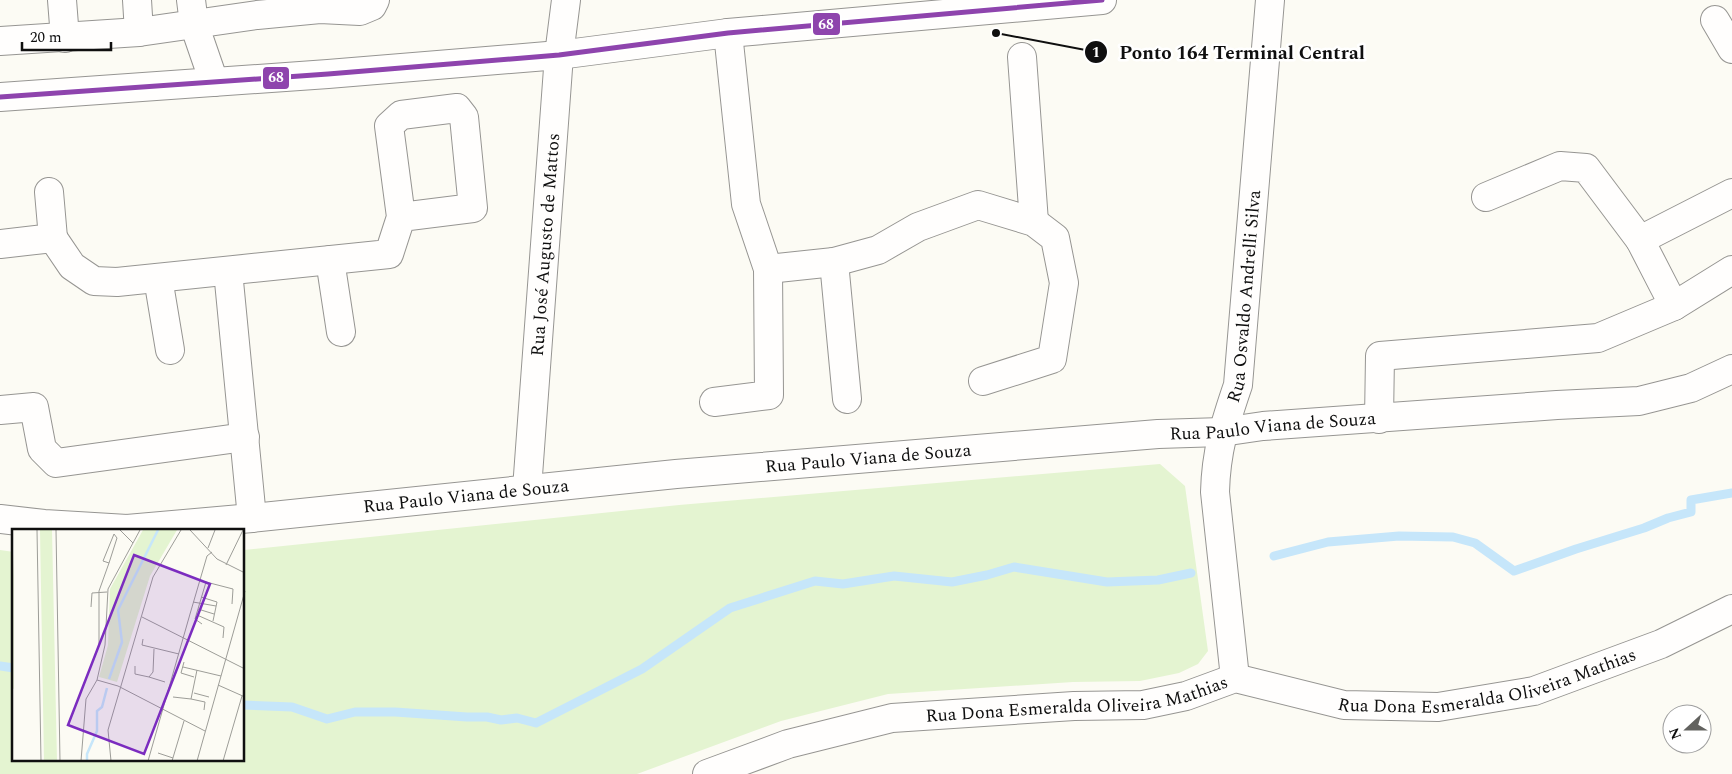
<svg xmlns="http://www.w3.org/2000/svg" width="1732" height="774" viewBox="0 0 1732 774" font-family="Spectral,serif">
	<style>
		.green { fill: #e4f4d1 }
		.lines { fill: none; stroke-linecap: round; stroke-linejoin: round }
		.stream { stroke: #c6e6fa; stroke-width: 9 }
		.minor-casing { stroke: #969592; stroke-width: 30 }
		.minor { stroke: #fffefd; stroke-width: 28 }
		.bus-1-casing { stroke: #fff; stroke-width: 9 }
		.bus-1 { stroke: #8e44ad; stroke-width: 5 }
		.labels { text-anchor: middle; stroke-width: 5; stroke-linejoin: round; paint-order: stroke }
		.street-label { font-size: 18px; fill: #0f0f0f; stroke: #fff }
		.inset-river { fill: none; stroke: #c6e6fa; stroke-width: 2.5 }
		.inset-road { fill: none; stroke: #9d9d98; stroke-width: 1 }
		.view { fill: #7b2cbf; fill-opacity: 0.15; stroke: #7b2cbf; stroke-width: 2.5 }
		.inset-edge { fill: none; stroke: #0f0f0f; stroke-width: 2.5 }
		.leader { fill: none; stroke: #0f0f0f; stroke-width: 2 }
		.callout-dot { fill: #0f0f0f; stroke: #fff; stroke-width: 2 }
		.mark-label { font-size: 15px; text-anchor: middle; font-weight: bold; fill: #fff }
		.callout-label { font-size: 19px; text-anchor: middle; font-weight: bold; fill: #0f0f0f; stroke: #fff; stroke-width: 5; stroke-linejoin: round; paint-order: stroke }
		.line-badge { stroke: #fff; stroke-width: 2 }
		.badge-label { font-size: 14px; text-anchor: middle; font-weight: bold; fill: #fff }
	</style>
	<rect width="100%" height="100%" fill="#fcfbf4"/>
	<!-- green -->
	<path class="green" d="M1160,464l25,22 23,165 -10,13 -19,9 -39,8 -67,1 -185,12 -107,27 -144,53h-637v-224l14,2v208h230v-210l435,-45z"/>
	<g class="lines">
		<!-- stream -->
		<path class="stream" d="M1274,556l54,-14 71,-6 54,1 22,6 39,28 62,-22 68,-21 24,-10 23,-6v-12l41,-7
			M0,666l14,2
			M244,705l48,2 35,12 28,-7h40l72,5h20l14,3 16,-2 19,5 106,-54 88,-61 85,-27 28,3 51,-8 58,6 35,-7 27,-8 93,15 51,-2 33,-7"/>
		<!-- minor casing -->
		<g class="minor-casing">
			<g id="minor">
				<path d="M62,0l3,38"/>
				<path d="M137,0l2,32"/>
				<path d="M191,0l3,24 20,58"/>
				<path d="M1715,20l17,29"/>
				<path d="M0,41l139,-9 118,-17 63,-6 40,2 12,-5 3,-6"/>
				<path d="M1022,57l12,165"/>
				<path d="M0,97l328,-23 231,-19 169,-22 374,-33"/>
				<path d="M1486,197l74,-31 26,2 54,72"/>
				<path d="M53,238l19,28 22,15 23,1 272,-28 12,-37 72,-9 -9,-91 -7,-9 -56,7 -12,11 12,91"/>
				<path d="M0,244l53,-6 -4,-46"/>
				<path d="M330,260l11,72"/>
				<path d="M834,262l13,137"/>
				<path d="M768,269l66,-7 44,-12 40,-23 60,-22 56,17 21,16 9,45 -12,76 -69,22"/>
				<path d="M228,271l24,247"/>
				<path d="M158,278l12,72"/>
				<path d="M1674,306l-34,-66 92,-47"/>
				<path d="M714,402l55,-7 -1,-126 -22,-65 -18,-171"/>
				<path d="M0,410l34,-3 8,42 14,14 189,-26"/>
				<path d="M1379,419l1,-63 218,-18 76,-32 58,-36"/>
				<path id="s1" d="M527,489l32,-434 7,-55"/>
				<path id="s2" d="M0,519l44,5 83,5 125,-11 424,-44 482,-40 64,-2 41,-6 294,-21 82,-4 52,-13 41,-19"/>
				<path id="s3" d="M1235,678l-20,-186c1,-41 10,-69 23,-107l32,-385"/>
				<path id="s4" d="M707,774l81,-30 104,-26 182,-12 69,-1 43,-9 49,-18 109,27 94,2 96,-16 127,-47 71,-35"/>
			</g>
		</g>
		<!-- minor -->
		<use href="#minor" class="minor"/>
		<!-- bus-1 casing -->
		<g class="bus-1-casing">
			<path id="bus-1" d="M0,97l328,-23 231,-19 169,-22 374,-33"/>
		</g>
		<!-- bus-1 -->
		<use href="#bus-1" class="bus-1"/>
	</g>
	<g class="labels">
		<!-- street labels -->
		<g class="street-label">
			<text dy="6" stroke="none"><textPath href="#s1" startOffset="245">Rua José Augusto de Mattos</textPath></text>
			<text dy="6" stroke="none"><textPath href="#s3" startOffset="386">Rua Osvaldo Andrelli Silva</textPath></text>
			<text dy="6" stroke="none"><textPath href="#s2" startOffset="1278">Rua Paulo Viana de Souza</textPath></text>
			<text dy="6" stroke="none"><textPath href="#s2" startOffset="872">Rua Paulo Viana de Souza</textPath></text>
			<text dy="6" stroke="none"><textPath href="#s2" startOffset="468">Rua Paulo Viana de Souza</textPath></text>
			<text dy="6" stroke="none"><textPath href="#s4" startOffset="800">Rua Dona Esmeralda Oliveira Mathias</textPath></text>
			<text dy="6" stroke="none"><textPath href="#s4" startOffset="380">Rua Dona Esmeralda Oliveira Mathias</textPath></text>
		</g>
	</g>
	<!-- overview -->
	<g transform="translate(12 529)">
		<rect width="232" height="232" fill="#fcfbf4"/>
		<path d="M28,1h12l5,231h-13zM131,1h34l-27,46 -33,106 -18,-5 9,-32 2,-56z" fill="#e4f4d1"/>
		<path d="M0,1l2,47v112l-2,-1z" fill="#e8efd6"/>
		<path class="inset-river" d="M97,150l13,-37 -4,-32 40,-80M75,232v-7l10,-23v-20l5,-4 5,-19"/>
		<path class="inset-road" d="M25,1l4,231M44,1l4,231M108,1l13,13M178,1l27,29 28,14M196,19l7,-18M214,36l17,-35M189,68l16,5 -4,19M181,73l23,4M79,78l1,-14 15,-1M186,80l16,5M185,86l27,12 -1,11M130,88l103,52M190,95l-7,-5 11,-37 27,7 -1,15M131,110l-1,6 37,9M87,115v-53l10,-28 8,-25 -3,-4 -11,27 6,2M172,133l-3,11 13,4M123,137v8l14,3 4,-5 1,-23M171,138l38,9M137,148l16,5M85,151l21,6 87,45M206,156l27,12M182,164l15,4M161,168l18,2 6,-29M179,170l14,3 -1,8M146,224l15,5M69,232l5,-62 11,-19 8,-35 3,-56 32,-59M99,232l-3,-31 45,-153 28,-47M136,232l42,-147 17,-58 5,-4M160,232l12,-40M185,232l48,-170M211,232l19,-65"/>
		<path class="view" d="M122,26l76,29 -66,170 -76,-29z"/>
		<rect width="232" height="232" class="inset-edge"/>
	</g>
	<!-- callouts -->
	<path class="leader" d="M996 33L1096 52"/>
	<g class="callout-dot">
		<circle cx="996" cy="33" r="5"/>
		<circle cx="1096" cy="52" r="12"/>
	</g>
	<g class="mark-label">
		<text x="1096" y="57">1</text>
	</g>
	<g class="callout-label">
		<text x="1242" y="59">Ponto 164 Terminal Central</text>
	</g>
	<g class="line-badge">
		<rect x="812" y="12" width="29" height="24" rx="5" fill="#8e44ad"/>
		<rect x="262" y="66" width="28" height="24" rx="5" fill="#8e44ad"/>
	</g>
	<g class="badge-label">
		<text x="826" y="29">68</text>
		<text x="276" y="82">68</text>
	</g>
	<!-- north arrow -->
	<g transform="translate(1687 729) rotate(249)"><circle r="24" fill="#ffffff" stroke="#9f9f9f"/>
	<path d="M0-4L9 19L0 12L-9 19Z" fill="#62625f"/>
	<text y="-8" font-size="14" font-weight="bold" text-anchor="middle" fill="#0f0f0f">N</text>
	</g>
	<!-- scale -->
	<path d="M22 42v8h89v-8" fill="none" stroke="#0f0f0f" stroke-width="2.5"/>
	<text x="30" y="42" font-size="15" fill="#0f0f0f" stroke="#ffffff" stroke-width="4" paint-order="stroke">20 m</text>
</svg>
